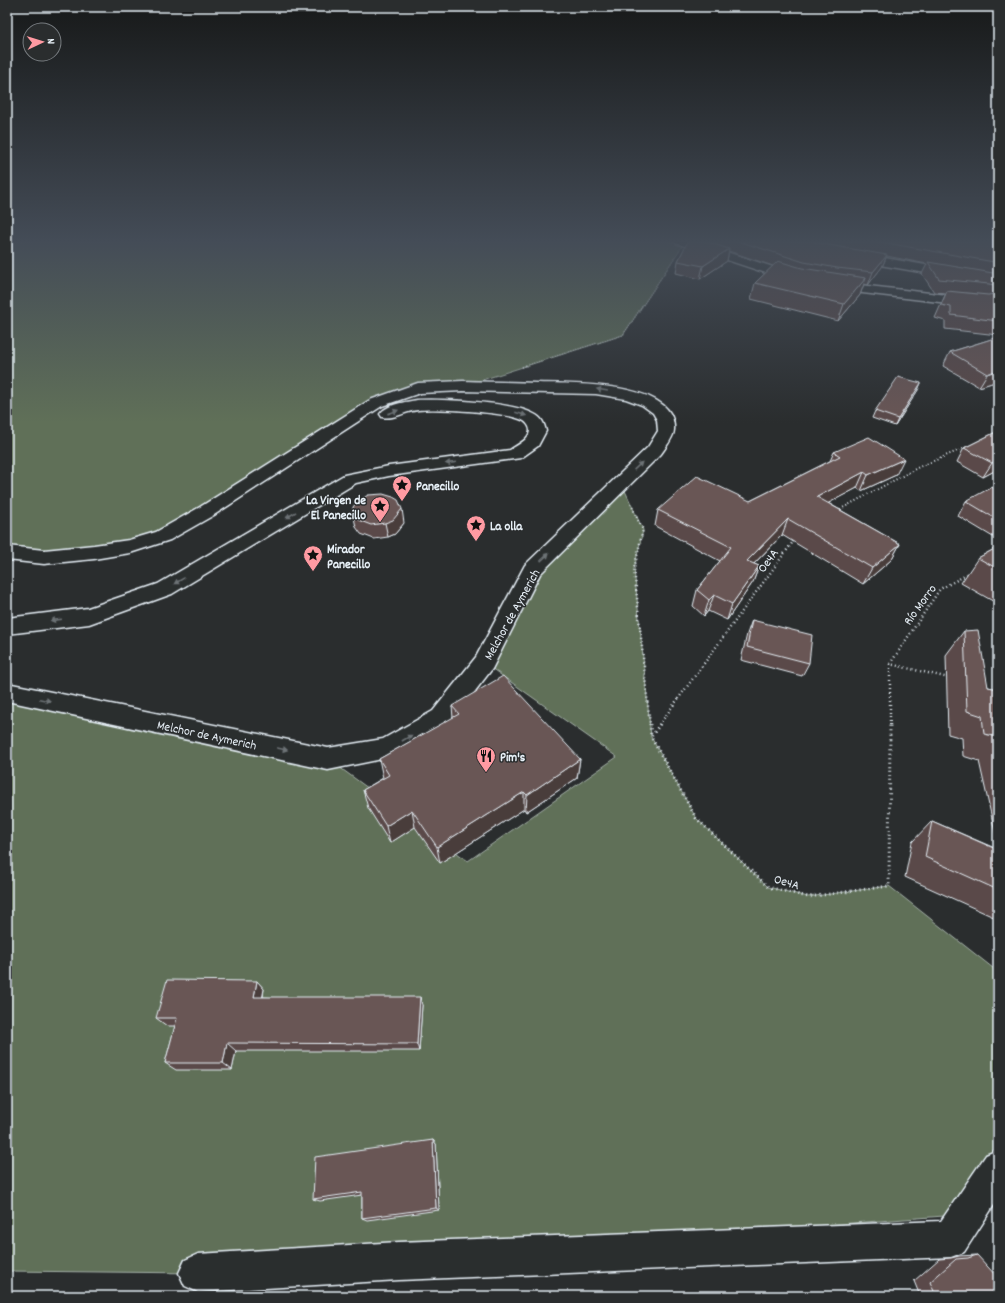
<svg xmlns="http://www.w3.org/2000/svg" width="1005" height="1303" viewBox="0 0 1005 1303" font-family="Dekko,sans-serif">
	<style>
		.green { fill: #607059; stroke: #a4b0a8 }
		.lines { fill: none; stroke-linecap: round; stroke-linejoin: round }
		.minor-casing { stroke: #e8f1f8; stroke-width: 3 }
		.path-far3 { stroke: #e8f1f8; stroke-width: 1.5; stroke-dasharray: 0.5 2; stroke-linecap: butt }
		.path-far2 { stroke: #e8f1f8; stroke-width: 2; stroke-dasharray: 1 2.5; stroke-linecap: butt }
		.path-far1 { stroke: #e8f1f8; stroke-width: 2.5; stroke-dasharray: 1 3; stroke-linecap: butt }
		.path { stroke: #e8f1f8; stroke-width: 3; stroke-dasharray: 1 3.5; stroke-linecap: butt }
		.minor { fill: #2a2d2e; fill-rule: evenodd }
		.wall { fill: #5a4a48; stroke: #e8f1f8 }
		.shaded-wall { fill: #4a3c3b; stroke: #e8f1f8 }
		.building { fill: #695654; stroke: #e8f1f8 }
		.oneway { fill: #6c7275 }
		.labels { text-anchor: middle; stroke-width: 3; stroke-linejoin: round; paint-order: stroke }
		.poi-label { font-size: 13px; font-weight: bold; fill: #e8f1f8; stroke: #2a2d2e; text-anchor: start }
		.street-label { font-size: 13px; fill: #e8f1f8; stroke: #2a2d2e }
	</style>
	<rect width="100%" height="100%" fill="#2a2d2e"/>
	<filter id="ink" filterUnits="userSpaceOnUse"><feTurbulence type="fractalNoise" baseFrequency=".025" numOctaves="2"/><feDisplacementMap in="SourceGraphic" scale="8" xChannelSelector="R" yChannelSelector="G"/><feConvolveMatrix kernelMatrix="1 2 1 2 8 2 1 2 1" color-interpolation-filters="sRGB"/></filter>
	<g filter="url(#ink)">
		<!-- green -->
		<path class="green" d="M7,241h659l17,4 -60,90 -160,51 -45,2 -42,15 -213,133 -69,16 -87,1z
			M621,482l22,48 -9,39 17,168 45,81 72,69 40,10 81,-11 109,86v174l-41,69 -759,58 -191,-2v-579l321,67 140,102 149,-104 -133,-94 48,-93z"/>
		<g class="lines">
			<!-- minor casing -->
			<g class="minor-casing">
				<path id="minor" d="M674,241h18l109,35 2,3 -2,3h-8l-117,-39z
					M855,253l100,17 6,4 -6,4 -104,-18 -2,-3 2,-3z
					M833,282l141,16 5,1 2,3 -2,3 -5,1 -146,-17 -1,-3z
					M463,381c24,1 49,1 73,2 31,1 142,-3 138,47 0,7 -9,18 -13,24l-121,120 -48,95 -43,56 -52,31 -69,14 -321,-69v-18l321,65 55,-9 50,-28 43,-54 49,-92 123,-118 10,-16 -1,-11 -4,-7 -11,-8 -16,-6 -30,-5 -133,-3 -43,2 -38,13 -168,109 -44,25 -40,13 -36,6 -50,5 -37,-4v-14l37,4 50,-5 35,-5 27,-8 44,-25 170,-107 48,-17z
					M417,400c26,-1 97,2 117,14 8,4 10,9 12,17l-8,15 -17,12 -132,18 -33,7 -184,111 -83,30 -82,10v-16l81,-10 70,-24 186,-109 45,-9 121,-16c7,-5 19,-10 20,-19 0,-4 -3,-8 -6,-10 -14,-9 -88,-13 -106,-11 -13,1 -24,10 -36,7l-2,-3c7,-10 26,-12 37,-14z
					M998,1150v49l-34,53 -13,5 -552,23 -201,12 -13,-6 -6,-13 6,-13 13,-6 201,-12 542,-21 45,-66z"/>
			</g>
			<!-- path-far3 -->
			<path class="path-far3" d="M524,366l99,-31 52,-78"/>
			<!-- path-far2 -->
			<path class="path-far2" d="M522,367l5,-2
				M631,504l9,21
				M837,511l82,-44 48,-20"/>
			<!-- path-far1 -->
			<path class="path-far1" d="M640,524l3,6 -9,39 16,156
				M890,664l50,-75 30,-16
				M659,725l136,-186
				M890,725v-61l59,14"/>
			<!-- path -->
			<path class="path" d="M650,724l1,12
				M660,724l-9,13 45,81 72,69 40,10 81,-11 1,-162"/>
			<!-- minor -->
			<use href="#minor" class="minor"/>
		</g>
		<!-- wall -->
		<path class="wall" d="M688,241h310v94l-53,-6v-8l-10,-3 11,-25 -12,-1 -12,-18 5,-10 -40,-8 -5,11 -14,18 -4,-1 -4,11 -22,26 -87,-22 4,-16 18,-17 -44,-15 -2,10 -27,18 -24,-6 2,-12z
			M998,337v44l-19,6 -36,-21 7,-14z
			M921,383l-3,7 -23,36 -23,-8 3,-7z
			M998,431v38l-15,8 -26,-15 7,-14z
			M834,452l62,23 -35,16 -4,-3 -29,15 72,41 -9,16 -28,24 -81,-49 -28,29 5,2 -6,16 -26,38 -19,-9 -4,5 -11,-10 4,-16 23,-29 -65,-35 3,-16 92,-9 80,-40z
			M998,490v50l-40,-24 8,-15z
			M353,513l51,10 -9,11 -7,3 -14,2 -13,-5 -5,-7z
			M998,547v57l-37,-21 17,-25z
			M752,620l57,43 -7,13 -61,-16 6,-26z
			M964,631l24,56 10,2v230l-93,-42 7,-35 20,-21 65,28v-8l-18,-80 -16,-5 -1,-18 -14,-4 -2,-79z
			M998,641v10l-4,-1z
			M452,706l128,53 -3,19 -51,34 -2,-3 -84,54 -25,-36 -25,16 -22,-35 -5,-18 20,-12 -4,-19 74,-41z
			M257,981l7,8 -1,8 159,8 -3,46h-183l-4,19h-56l-11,-7 10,-37h-8l-11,-8z
			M433,1140l3,4 3,66 -72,10 -5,-2v-23l-42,6 -7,-2z
			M977,1255l21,41h-78l-6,-15 25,-22 12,-1 8,-2z"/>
		<!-- shaded-wall -->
		<path class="shaded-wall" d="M729,249l-2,12 -27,18 3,-13z
			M887,255l-5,12 -14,18 5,-13z
			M866,278l-6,17 -22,26 6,-17z
			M998,370v11l-19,6 8,-13z
			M921,383l-3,7 -23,36 3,-7z
			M904,459l-8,16 -35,16 7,-16z
			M998,460v9l-15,8 9,-14z
			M864,472l-7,16 -47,25 7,-16z
			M402,509l2,14 -9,11 -7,3 -3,-14z
			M788,519l-6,16 -41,42 6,-16z
			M900,544l-9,16 -28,24 9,-16z
			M759,566l-6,16 -26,38 5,-16z
			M714,595l-6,16 -4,5 5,-16z
			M580,759l-3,19 -51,34 1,-17z
			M524,792v17l-84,54 -3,-16z
			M412,810l3,17 -25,16 -4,-17z
			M257,981l7,8 -3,16 -7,-8z
			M420,997l2,8 -3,46 -2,-7z
			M227,1043l9,8 -4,19 -9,-7z
			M433,1140l3,4 3,66 -3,-2z"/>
		<!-- building -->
		<path class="building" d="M688,241h17l24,8 -26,17 -25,-5z
			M738,241h74l11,3 64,11 -14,17 -36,-4 -33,-6z
			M875,241h123v24l-4,-3z
			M778,261l24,7 64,10 -22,26 -89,-21z
			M928,262l65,11 5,-4v52l-47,-6v-8l-10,-2 6,-14 41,4 7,-1 2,-5 -3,-4 -5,-1 -50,-5z
			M998,337v33l-11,4 -37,-22z
			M898,377l23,6 -23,36 -23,-8z
			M998,431v29l-6,3 -28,-15z
			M869,437l35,22 -36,16 -4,-3 -47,25 83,47 -28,24 -84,-49 -41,42 12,5 -27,38 -18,-9 -5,5 -12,-10 34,-43 -73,-37 39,-34 53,25 90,-45 -6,-4z
			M992,487l6,3v30l-32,-19z
			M383,494l10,3 5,3 4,9 -9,11 -8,3 -14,2 -13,-5 -5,-7v-6l4,-5 11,-7z
			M998,547v22l-20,-11z
			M752,620l60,15 -3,28 -62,-16z
			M978,630l10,57 10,2v48l-14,-3 -2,-18 -15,-5 -3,-80z
			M503,676l77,83 -53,36 -3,-3 -87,55 -25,-37 -26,16 -23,-36 26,-15 -10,-16 80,-45 -7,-8z
			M932,821l66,29v40l-73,-33z
			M167,980l90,1 -3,16h166l-3,47 -190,-1 -4,20h-58l12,-45h-21z
			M433,1140l3,68 -74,10v-26l-49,7 2,-42z
			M977,1255l21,23v18h-62l-6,-14 26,-23 12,-1z"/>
		<!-- one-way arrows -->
		<defs><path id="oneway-solid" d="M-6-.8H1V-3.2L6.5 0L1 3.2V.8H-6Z"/></defs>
		<g class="oneway">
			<use href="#oneway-solid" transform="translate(602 390) rotate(-170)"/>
			<use href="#oneway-solid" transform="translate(393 412) rotate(-20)"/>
			<use href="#oneway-solid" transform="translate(521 414) rotate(17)"/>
			<use href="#oneway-solid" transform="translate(451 463) rotate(173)"/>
			<use href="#oneway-solid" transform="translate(638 466) rotate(-43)"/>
			<use href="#oneway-solid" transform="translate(291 515) rotate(149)"/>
			<use href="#oneway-solid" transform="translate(545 557) rotate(-43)"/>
			<use href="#oneway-solid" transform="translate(179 581) rotate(149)"/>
			<use href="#oneway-solid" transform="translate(56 620) rotate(173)"/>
			<use href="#oneway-solid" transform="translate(45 700) rotate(12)"/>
			<use href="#oneway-solid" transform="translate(407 738) rotate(-30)"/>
			<use href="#oneway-solid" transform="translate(282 749) rotate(12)"/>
		</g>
	</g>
	<!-- sky -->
	<linearGradient id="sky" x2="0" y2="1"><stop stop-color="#171919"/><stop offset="0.57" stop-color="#444c57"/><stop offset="1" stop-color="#444c57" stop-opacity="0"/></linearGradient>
	<rect width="1005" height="423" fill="url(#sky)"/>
	<!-- icons -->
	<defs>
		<g id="sight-pin" transform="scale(1)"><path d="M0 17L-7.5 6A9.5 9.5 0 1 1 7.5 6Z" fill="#ff9aa2" stroke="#2a2d2e"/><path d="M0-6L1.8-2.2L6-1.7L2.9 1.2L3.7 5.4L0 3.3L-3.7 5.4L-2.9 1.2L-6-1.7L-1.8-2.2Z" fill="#111"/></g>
		<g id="restaurant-pin" transform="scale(1)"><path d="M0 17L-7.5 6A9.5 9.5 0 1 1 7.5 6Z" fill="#ff9aa2" stroke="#2a2d2e"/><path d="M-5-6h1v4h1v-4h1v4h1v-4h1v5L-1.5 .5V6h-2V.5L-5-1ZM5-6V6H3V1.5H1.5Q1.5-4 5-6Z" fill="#111"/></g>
	</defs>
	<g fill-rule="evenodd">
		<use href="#sight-pin" x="402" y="485"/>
		<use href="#sight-pin" x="380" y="506"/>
		<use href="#sight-pin" x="476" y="525"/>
		<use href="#sight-pin" x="313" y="555"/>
		<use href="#restaurant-pin" x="486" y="756"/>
	</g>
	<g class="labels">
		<!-- poi labels -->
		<g class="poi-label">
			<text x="416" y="490">Panecillo</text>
			<text x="366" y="504" text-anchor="end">La Virgen de<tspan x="366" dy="15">El Panecillo</tspan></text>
			<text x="490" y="530">La olla</text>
			<text x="327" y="553">Mirador<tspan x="327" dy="15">Panecillo</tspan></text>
			<text x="500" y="761">Pim's</text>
		</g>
		<!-- street labels -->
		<g class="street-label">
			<text transform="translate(767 560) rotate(-54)" y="5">Oe4A</text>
			<text transform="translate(919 604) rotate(-54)" y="5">Río Morro</text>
			<text transform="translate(511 614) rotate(-61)" y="5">Melchor de Aymerich</text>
			<text transform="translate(207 734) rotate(12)" y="5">Melchor de Aymerich</text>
			<text transform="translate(787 881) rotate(16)" y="5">Oe4A</text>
		</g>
	</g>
	<!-- margin -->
	<rect width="1005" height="1303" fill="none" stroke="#2a2d2e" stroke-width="24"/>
	<rect x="12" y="12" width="981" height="1279" fill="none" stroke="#e8f1f8" stroke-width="1.5" filter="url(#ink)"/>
	<!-- north arrow -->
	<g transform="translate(42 42) rotate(86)"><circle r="19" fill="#2a2d2e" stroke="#767b7f"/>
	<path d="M0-3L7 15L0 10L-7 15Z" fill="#ff9aa2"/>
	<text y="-6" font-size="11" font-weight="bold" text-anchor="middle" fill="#e8f1f8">N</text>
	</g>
</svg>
